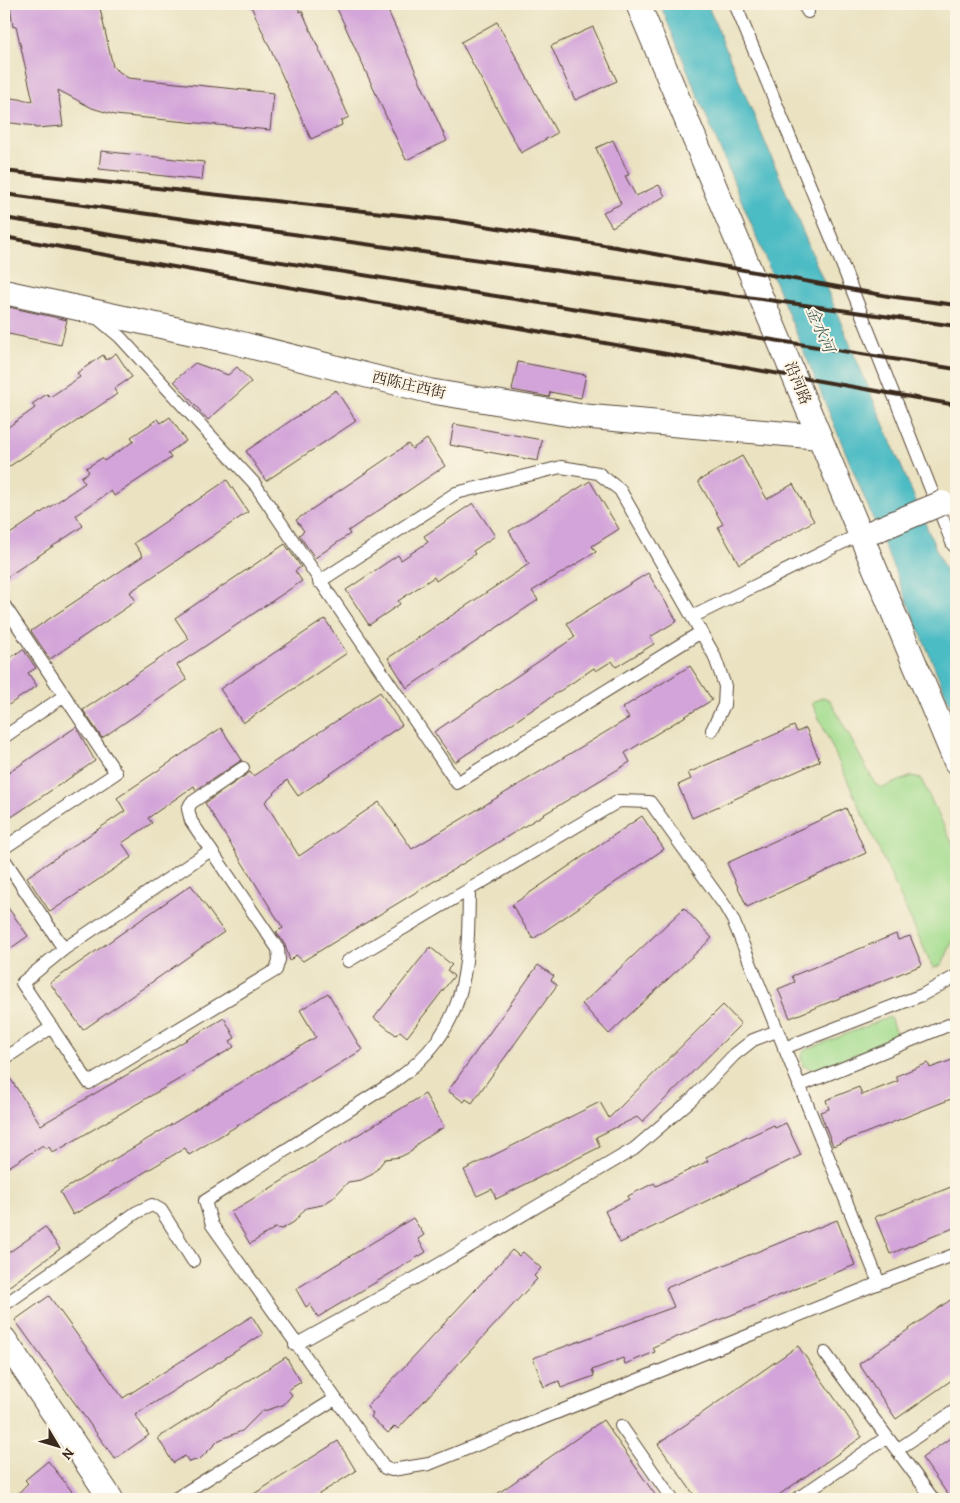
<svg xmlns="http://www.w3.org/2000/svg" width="960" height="1503" viewBox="0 0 960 1503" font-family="Alegreya,'Noto Serif SC',serif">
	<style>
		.green { fill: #a3dc8e; stroke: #6f8356 }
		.water { fill: #4cbbc4; stroke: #447271 }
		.building { fill: #d3a4d9 }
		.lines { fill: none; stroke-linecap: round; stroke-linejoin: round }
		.service-casing { stroke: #554636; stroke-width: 14 }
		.minor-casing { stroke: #554636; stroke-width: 26 }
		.service { stroke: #fff; stroke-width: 12 }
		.minor { stroke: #fff; stroke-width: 24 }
		.rail { stroke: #3b2a1e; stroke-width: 4 }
		.minor-bridge-casing { stroke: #554636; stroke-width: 26; stroke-linecap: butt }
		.minor-bridge { stroke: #fff; stroke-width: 24 }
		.labels { text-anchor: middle; stroke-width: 4; stroke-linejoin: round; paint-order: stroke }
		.street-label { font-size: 15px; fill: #3b2a1e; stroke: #fcf5e5 }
		.water-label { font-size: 16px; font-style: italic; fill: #415d58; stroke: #fcf5e5 }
	</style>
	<rect width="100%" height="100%" fill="#fcf5e5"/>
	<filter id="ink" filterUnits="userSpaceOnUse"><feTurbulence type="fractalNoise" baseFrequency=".02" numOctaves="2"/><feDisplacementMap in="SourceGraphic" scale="10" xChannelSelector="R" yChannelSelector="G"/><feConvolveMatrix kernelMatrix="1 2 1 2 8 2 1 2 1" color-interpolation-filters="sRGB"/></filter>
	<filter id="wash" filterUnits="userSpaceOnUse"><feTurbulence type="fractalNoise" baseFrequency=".0096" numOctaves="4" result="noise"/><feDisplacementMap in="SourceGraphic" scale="20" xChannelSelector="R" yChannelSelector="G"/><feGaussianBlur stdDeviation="1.12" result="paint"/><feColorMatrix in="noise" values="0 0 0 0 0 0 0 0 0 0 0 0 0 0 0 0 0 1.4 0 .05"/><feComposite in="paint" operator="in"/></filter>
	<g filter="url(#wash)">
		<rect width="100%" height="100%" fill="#eae2c1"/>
		<!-- green -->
		<path class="green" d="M823,697l7,3 45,84 7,4 30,-12 9,3 35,72v82l-14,32 -9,3 -121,-265z
			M890,1017l7,20 -81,33 -13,-4 -2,-11 4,-5z"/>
		<!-- water -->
		<path class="water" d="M660,4h47l237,564 12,32v119z"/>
		<g id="blocks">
			<!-- building -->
			<path class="building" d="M10,4h89l14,63 15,11 146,15 -4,37 -155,-15 -23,-7 -34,-18 5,36 -28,2v-2l-31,-4v-25l29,4 -17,-75 -3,1z
				M250,4h47l3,8 2,-1 47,106 -8,4 1,4 -31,14z
				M335,4h50l62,137 -41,19z
				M497,22l60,111 -36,20 -60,-111z
				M593,27l24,54 -42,19 -24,-54z
				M613,140l16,35 -4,1 11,20 23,-11 6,11 -53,31 -9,-15 18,-8 -25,-56z
				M101,151l103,11 -2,18 -103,-11z
				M4,306l63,14 -6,25 -57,-12z
				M116,353l16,24 -18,12 3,5 -113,76v-40l31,-22 -3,-4 15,-10 3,3 30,-20 -3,-4 26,-18 3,5z
				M518,362l68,13 -5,23 -31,-6 -1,5 -37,-7z
				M195,363l33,12 9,-8 14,15 -43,38 -34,-39z
				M336,390l20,31 -90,60 -20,-30z
				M170,417l16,24 -18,12 3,5 -57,38 -3,-5 -35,24 7,11 -79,53v-41l81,-55 -4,-6 8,-5 -3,-4 16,-10 2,3 30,-20 -3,-4 27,-18 3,4z
				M454,424l88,16 -4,21 -88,-16z
				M427,439l18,27 -97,65 2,3 -35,24 -16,-23 5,-4 -8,-11 112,-76 4,5z
				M742,456l25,43 26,-15 21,37 -75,43 -21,-37 5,-3 -25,-43z
				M227,480l21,32 -118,80 6,9 -86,58 -19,-28 112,-75 -9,-13z
				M590,481l29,48 -27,17 4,6 -64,39 6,9 -131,88 -19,-30 141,-94 -20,-33z
				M473,503l22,33 -22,15 2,3 -39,27 -2,-4 -36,24 2,3 -31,21 -23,-35 52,-35 3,5 27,-18 -4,-6z
				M285,544l16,23 -6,4 7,10 -125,84 10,15 -85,58 -19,-28 106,-71 -14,-21z
				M648,573l29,48 -27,16 4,7 -38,23 -4,-6 -16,10 -2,-3 -139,94 -21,-30 141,-95 -8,-14z
				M325,619l22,34 -104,70 -23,-34z
				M23,649l13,19 -8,5 9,13 -33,22v-46z
				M690,666l22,34 -87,53 5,9 -327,199 -7,-6 -6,6 -5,-16 -9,-13 7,-4 -78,-125 45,-31 3,4 127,-84 22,33 -104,71 -11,-16 -22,22 34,54 80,-54 33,47 217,-131 -7,-10z
				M794,726l3,6 9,-4 14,33 -128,57 -14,-33 13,-6 -3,-6z
				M76,727l19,34 -91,61v-46z
				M221,728l21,32 -46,30 -2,-4 -46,32 4,5 -30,20 10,14 -82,55 -23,-35 98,-66 -8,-13z
				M846,808l20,45 -119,54 -20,-44z
				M642,816l22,33 -131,90 -21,-34z
				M191,885l33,47 -141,98 -33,-47z
				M4,902l24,34 -24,17z
				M684,908l28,30 -103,96 -27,-30z
				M896,934l2,6 12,-4 12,29 -132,53 -12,-29 17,-7 -3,-6z
				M430,947l22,18 -5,5 7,6 -47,61 -7,-6 -4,4 -22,-17z
				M538,965l16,11 -3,4 6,5 -85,118 -6,-4 -2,3 -16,-11z
				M328,993l34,57 -173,105 -4,-7 -112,67 -13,-23 256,-155 -16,-27z
				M723,1005l18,19 -99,98 -5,-5 -41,20 4,10 -104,52 -4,-10 -15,7 -13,-26 136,-68 9,16z
				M224,1018l11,20 -5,3 4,6 -181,106 -4,-6 -4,2 -2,-4 -39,25v-101l37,56z
				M952,1060l4,11v26l-123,49 -13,-34 9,-3 -3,-9 33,-13 3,8 36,-14 -2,-5 32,-13 2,5z
				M425,1094l19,33 -26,16 -6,8 -12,6 -15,2 -12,15 -12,6 -13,2 -15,16 -11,7 -16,3 -12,14 -12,7 -7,-1 -25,16 -19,-32z
				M786,1123l15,32 -181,88 -15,-32 24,-12 -1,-3 26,-13 2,3 52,-25 -2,-4 33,-16 35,-16 1,3z
				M956,1185v42l-66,27 -15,-37z
				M413,1218l11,17 -6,4 8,13 -108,65 -8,-13 -4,3 -10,-18z
				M837,1220l18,45 -188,76 -14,6 2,5 -30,12 -2,-6 -31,12 2,6 -33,12 -2,-7 -15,6 -11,-29 141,-51 -8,-19z
				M45,1227l15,22 -56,41v-34z
				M512,1250l7,6 4,-4 18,16 -7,8 3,3 -139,150 -3,-3 -7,7 -17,-16 2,-3 -6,-7z
				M49,1296l74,102 129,-82 11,18 -128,81 14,20 -34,24 -100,-139z
				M956,1296v81l-60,42 -37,-55z
				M798,1346l64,91 -89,62h-76l-39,-55z
				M286,1357l15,25 -13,8 4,5 -9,10 -22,7 -19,19 -23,9 -19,19 -11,3 -4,-6 -12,7 -15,-25z
				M603,1420l55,79h-168z
				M956,1434v65h-5l-29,-41z
				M338,1441l18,30 -45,28h-65z
				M48,1461l30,38h-65l15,-16 -3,-3z"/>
		</g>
	</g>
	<g filter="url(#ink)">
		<use href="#blocks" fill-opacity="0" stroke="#554636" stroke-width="1"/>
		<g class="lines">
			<!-- service casing -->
			<g class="service-casing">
				<path id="service" d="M735,4l103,250 115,291
					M803,4l5,8
					M95,316l25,21 134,146 203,300 244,-151
					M319,582l137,-89 105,-26 37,6 22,17 94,165 11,31 -1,19 -12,25
					M4,605l112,168 -112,75
					M692,617l168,-83
					M4,737l60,-41
					M4,859l60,90 147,-99
					M469,890c-1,83 -1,138 -74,191l-190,120 7,24 173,243 7,2 37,-6 450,-181 77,-29
					M64,949l-42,34 67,100 187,-113 3,-10 -1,-11 -87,-128 -3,-12 3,-6 52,-35
					M348,961l271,-160 31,1 75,104 8,14 146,363
					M784,1048l138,-53 34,-19
					M4,1059l48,-32
					M799,1086l157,-64
					M4,1305l133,-93 15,-7 9,5 32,51
					M295,1345l131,-73 208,-123 57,-49 43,-45 19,-15 24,-9
					M825,1353l108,146
					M621,1426l51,73
					M897,1450l59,-40
					M175,1499l160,-100
					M797,1499l90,-62"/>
			</g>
			<!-- minor casing -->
			<g class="minor-casing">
				<path id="minor" d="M638,4l318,758
					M4,292l226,49 199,50 151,25 240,21
					M4,1339l107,160"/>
			</g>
			<!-- service -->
			<use href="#service" class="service"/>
			<!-- minor -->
			<use href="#minor" class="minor"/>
			<!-- rail -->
			<path class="rail" d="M4,171l450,50 162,26 272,49 68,9
				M4,194l952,132
				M4,218l952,151
				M4,237l952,168"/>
			<!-- minor-bridge casing -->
			<g class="minor-bridge-casing">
				<path id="minor-bridge" d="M872,532l70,-29"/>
			</g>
			<!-- minor-bridge -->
			<use href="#minor-bridge" class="minor-bridge"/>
		</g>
	</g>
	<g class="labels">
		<!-- street labels -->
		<g class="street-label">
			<text transform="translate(798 383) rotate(68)" y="5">沿河路</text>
			<text transform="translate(409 385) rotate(13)" y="5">西陈庄西街</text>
		</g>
		<!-- water labels -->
		<g class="water-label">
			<text transform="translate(821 329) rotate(67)" y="6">金水河</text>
		</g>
	</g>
	<!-- margin -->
	<rect width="960" height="1503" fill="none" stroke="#fcf5e5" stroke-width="20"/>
	<!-- north arrow -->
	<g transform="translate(58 1446) rotate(128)" stroke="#fcf5e5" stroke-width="4" paint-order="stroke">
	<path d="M0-4L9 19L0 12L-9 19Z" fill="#3b2a1e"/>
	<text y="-8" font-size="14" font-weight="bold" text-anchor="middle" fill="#3b2a1e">N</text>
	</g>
</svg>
